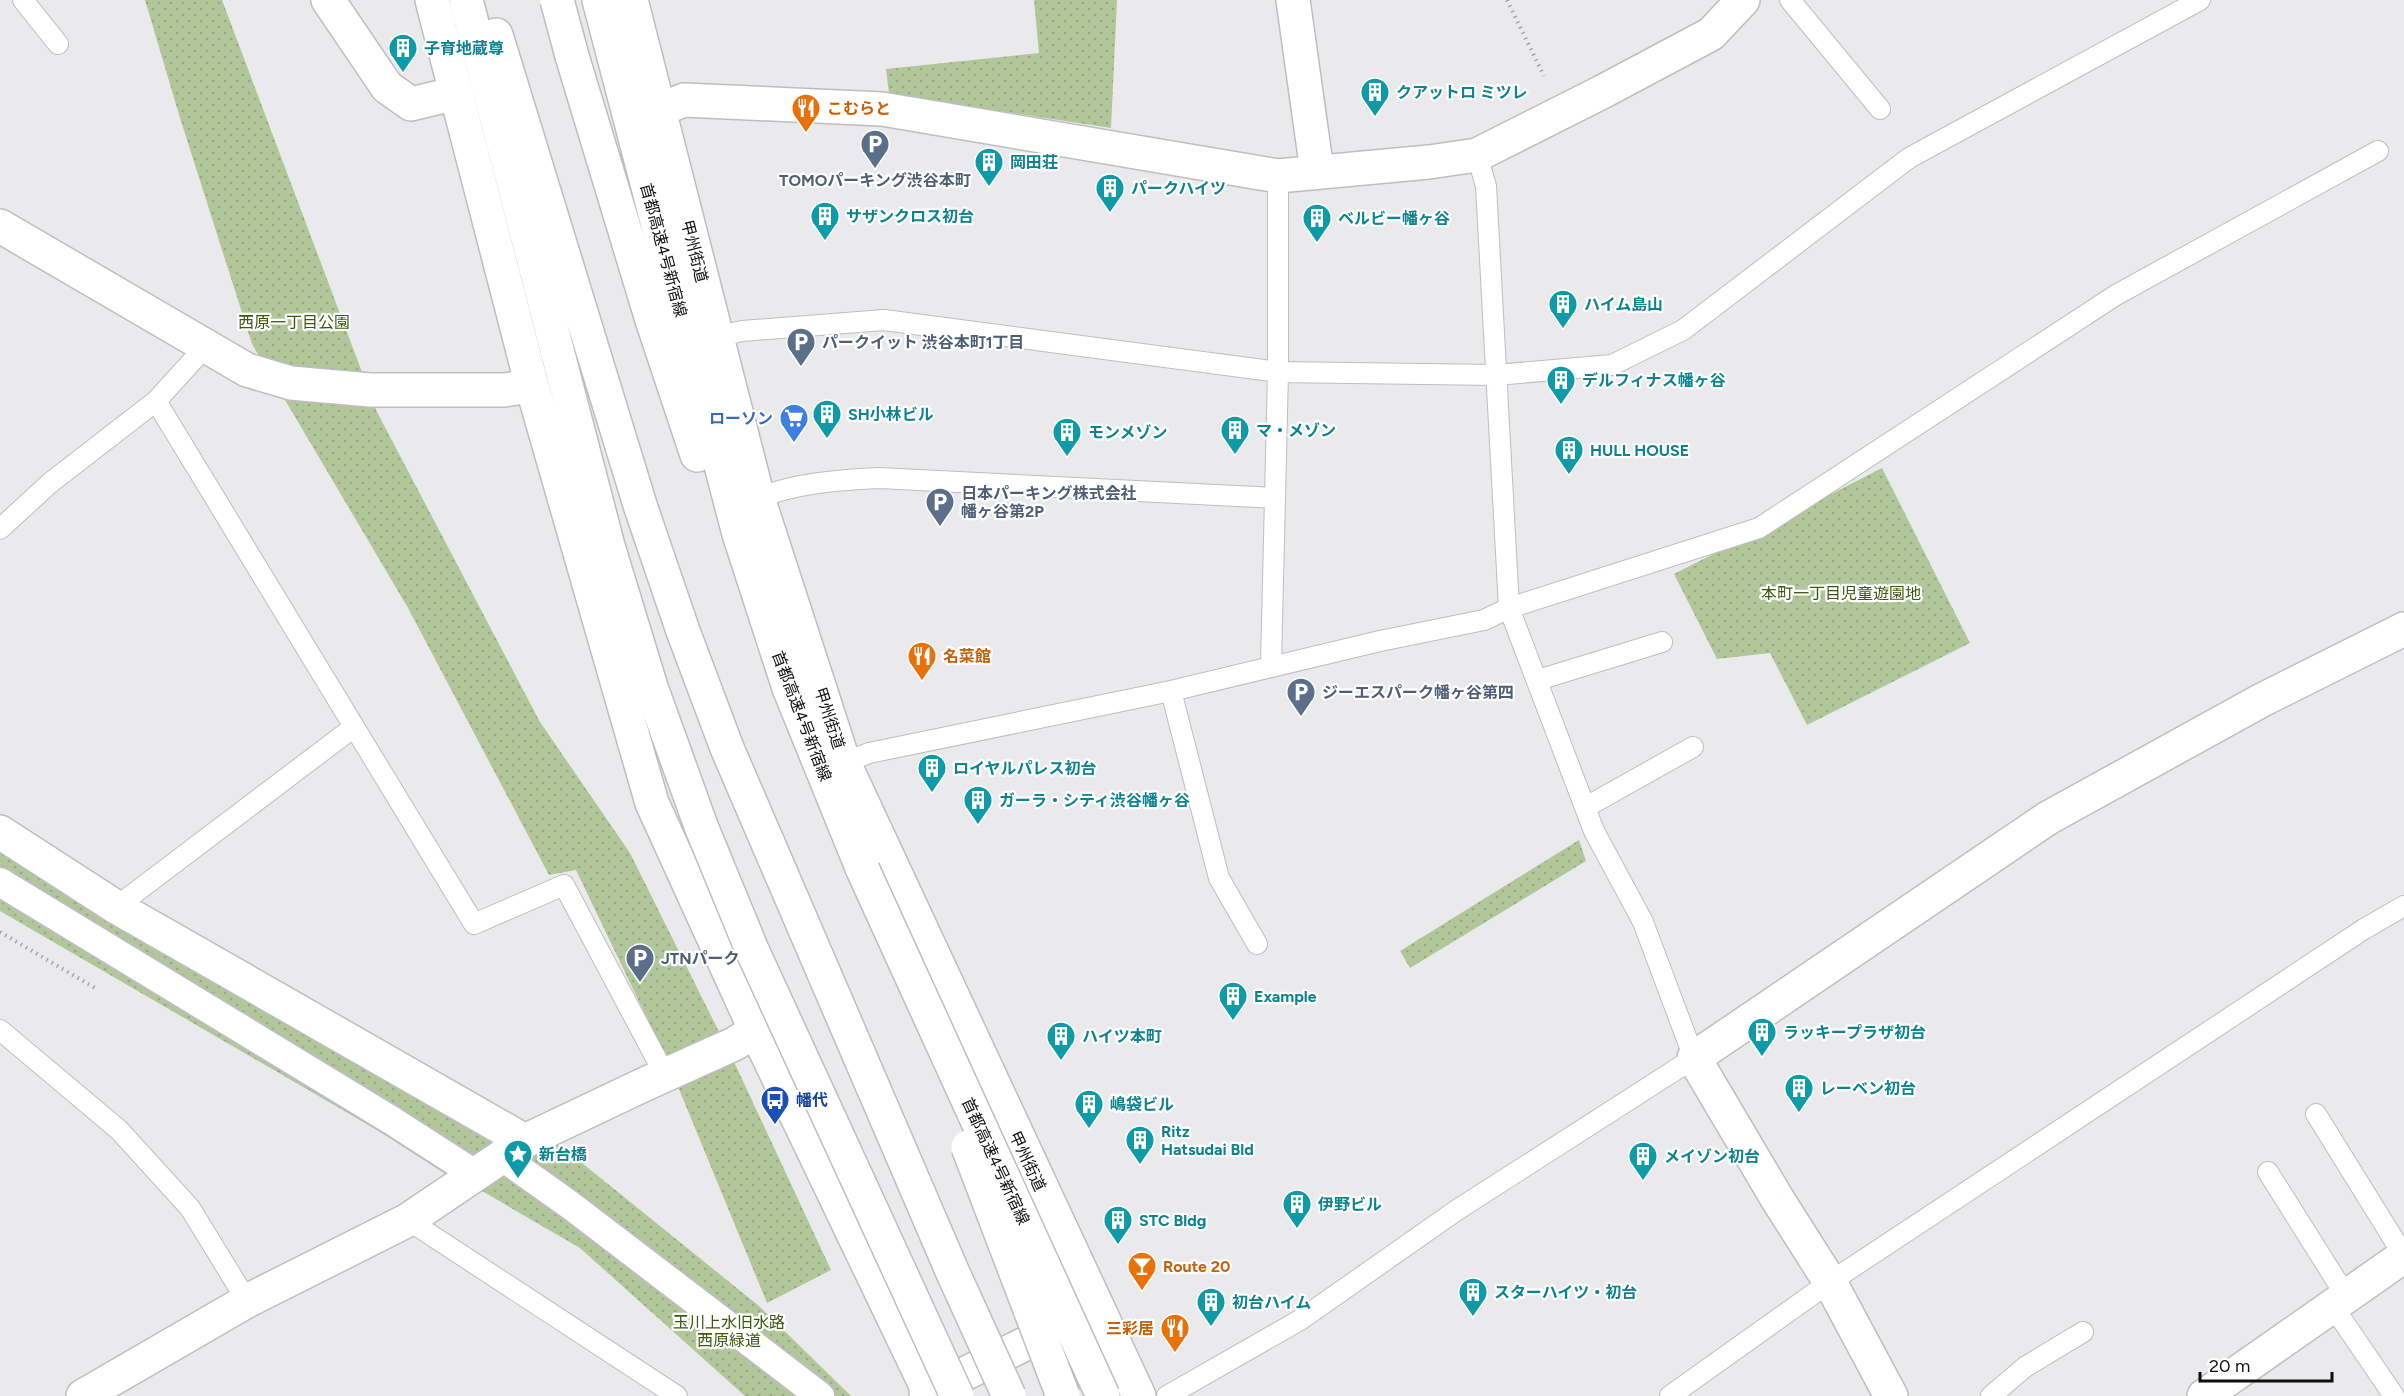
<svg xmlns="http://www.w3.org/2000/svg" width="2404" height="1396" viewBox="0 0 2404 1396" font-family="Figtree,'Noto Sans JP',sans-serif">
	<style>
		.grass { fill: url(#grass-dots) }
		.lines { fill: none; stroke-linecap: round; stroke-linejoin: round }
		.service-casing { stroke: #bebec0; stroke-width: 22 }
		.pedestrian-casing { stroke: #bebec0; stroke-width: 32 }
		.minor-casing { stroke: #bebec0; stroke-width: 36 }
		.tertiary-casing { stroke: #bebec0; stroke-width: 36 }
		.trunk-casing { stroke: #bebec0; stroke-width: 36 }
		.motorway-casing { stroke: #bebec0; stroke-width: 36 }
		.path { stroke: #a5a5a6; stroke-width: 4; stroke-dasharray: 1.5 4.5; stroke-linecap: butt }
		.service { stroke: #fff; stroke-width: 20 }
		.pedestrian { stroke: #fff; stroke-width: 28 }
		.minor { stroke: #fff; stroke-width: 33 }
		.tertiary { stroke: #fff; stroke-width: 33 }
		.trunk { stroke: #fff; stroke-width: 33 }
		.motorway { stroke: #fff; stroke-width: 33 }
		.motorway-bridge-casing { stroke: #bebec0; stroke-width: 36; stroke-linecap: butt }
		.motorway-bridge { stroke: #fff; stroke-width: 33 }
		.labels { text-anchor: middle; stroke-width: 4.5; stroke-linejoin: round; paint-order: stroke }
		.culture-label { font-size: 16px; font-weight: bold; fill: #0d838f; stroke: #fff; text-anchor: start }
		.food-label { font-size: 16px; font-weight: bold; fill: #c56008; stroke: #fff; text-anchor: start }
		.service-label { font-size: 16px; font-weight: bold; fill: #4e5e75; stroke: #fff; text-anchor: start }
		.street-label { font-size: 16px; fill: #0d0e0e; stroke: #fff }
		.park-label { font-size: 16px; fill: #3c590d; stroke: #fff }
		.shop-label { font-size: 16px; font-weight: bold; fill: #366cbe; stroke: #fff; text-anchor: end }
		.transit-label { font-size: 16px; font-weight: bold; fill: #164399; stroke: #fff; text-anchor: start }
	</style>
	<defs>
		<pattern id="grass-dots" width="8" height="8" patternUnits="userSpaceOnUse" patternTransform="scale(1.5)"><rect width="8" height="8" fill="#b1c79a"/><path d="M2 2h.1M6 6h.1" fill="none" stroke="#97aa84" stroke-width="1.8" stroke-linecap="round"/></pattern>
	</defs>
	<rect width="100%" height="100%" fill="#eaeaec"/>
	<!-- grass -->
	<path class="grass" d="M145,0h77l155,412 163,310 90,131 106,213 95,204 -64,33 -100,-243 -91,-190 -27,5 -141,-267 -156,-264 -72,-226z
		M1034,0h83l-6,128 -222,-34 -3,-25 153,-16z
		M1882,468l88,175 -163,82 -37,-72 -53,6 -43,-85z
		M1579,840l7,21 -176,107 -10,-17z
		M0,842l556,300 203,164 92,90h-106l-165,-148 -580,-337z"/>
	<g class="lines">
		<!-- service casing -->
		<g class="service-casing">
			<path id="service" d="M23,0l35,44
				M1790,0l90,109
				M716,337l26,-6 142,-11 394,52 218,3 116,-10 71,-35 226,-172 291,-158
				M206,346l-50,55 318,523 90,-39 101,190
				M758,498c39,-15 80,-18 121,-20l396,20
				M0,529l50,-46 106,-82
				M1271,665l7,-293v-196
				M1538,680l124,-38
				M1171,691l48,187 38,66
				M844,763l25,-10 302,-62 209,-50 104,-21 25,-12 250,-80 357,-233 262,-144
				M1586,807l107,-60
				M116,907l238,-180
				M0,1030l119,100 71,78 57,93
				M2316,1114l88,142
				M2268,1172l78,124
				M408,1220l269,176
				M2332,1305l62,91
				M1167,1396l133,-76 157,-110 237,-152 -51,-136 -49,-91 -85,-223 -23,-422 -9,-31
				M1670,1396l160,-114 534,-353 40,-23
				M1991,1396l34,-29 58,-35"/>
		</g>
		<!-- pedestrian casing -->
		<g class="pedestrian-casing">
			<path id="pedestrian" d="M0,882l391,238 84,54
				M501,1156l69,49 250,191"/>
		</g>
		<!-- minor casing -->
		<g class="minor-casing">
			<path id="minor" d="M328,0l59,87 24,17 46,-11
				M1293,0l24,171
				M659,110l25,-10 198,9 396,67 151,-14 48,-7 125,-63 109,-58 32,-34
				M0,226l247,144 44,13 79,7h134l28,-4
				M0,832l116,75 409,234
				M83,1396l164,-95 161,-81 117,-79 118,-56 91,-41 22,-13
				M1891,1396l-61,-114 -52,-82 -84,-142 354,-240 214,-118 142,-71
				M2204,1396l200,-140"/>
		</g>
		<!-- tertiary casing -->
		<g class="tertiary-casing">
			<path id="tertiary" d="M926,1393l139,-69"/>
		</g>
		<!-- trunk casing -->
		<g class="trunk-casing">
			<path id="trunk" d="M432,0l100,386 120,417 104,228 175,365
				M631,0l127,498 86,265 295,633"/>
		</g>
		<!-- motorway casing -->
		<g class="motorway-casing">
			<path id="motorway" d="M466,0l142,546 43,141 50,139
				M599,0l140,534 50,154 74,182
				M496,35l145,473 42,123
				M572,56l80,264 45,135"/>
		</g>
		<!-- path -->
		<path class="path" d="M1507,0l37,76
			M0,932l95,56"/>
		<!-- service -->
		<use href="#service" class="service"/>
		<!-- pedestrian -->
		<use href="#pedestrian" class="pedestrian"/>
		<!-- minor -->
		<use href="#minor" class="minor"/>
		<!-- tertiary -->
		<use href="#tertiary" class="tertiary"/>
		<!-- trunk -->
		<use href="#trunk" class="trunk"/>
		<!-- motorway -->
		<use href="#motorway" class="motorway"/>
		<!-- motorway-bridge casing -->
		<g class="motorway-bridge-casing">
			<path id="motorway-bridge" d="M557,0l15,56
				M683,631l44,117 226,525 56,123
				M701,826l51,124 205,446
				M863,870l240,526
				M968,1147l95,249"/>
		</g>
		<!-- motorway-bridge -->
		<use href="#motorway-bridge" class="motorway-bridge"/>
	</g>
	<!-- icons -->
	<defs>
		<g id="building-pin" transform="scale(1.5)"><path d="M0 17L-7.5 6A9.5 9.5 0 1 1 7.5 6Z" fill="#0f9aa8" stroke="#fff"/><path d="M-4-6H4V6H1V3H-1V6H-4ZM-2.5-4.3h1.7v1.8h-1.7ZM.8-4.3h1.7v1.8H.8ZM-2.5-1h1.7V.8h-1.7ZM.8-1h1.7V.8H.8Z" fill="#fff"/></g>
		<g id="restaurant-pin" transform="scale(1.5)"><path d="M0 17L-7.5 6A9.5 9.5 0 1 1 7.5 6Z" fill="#e8710a" stroke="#fff"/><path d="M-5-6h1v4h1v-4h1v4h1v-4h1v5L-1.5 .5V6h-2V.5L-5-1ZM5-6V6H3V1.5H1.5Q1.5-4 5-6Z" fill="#fff"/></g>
		<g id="parking-pin" transform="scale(1.5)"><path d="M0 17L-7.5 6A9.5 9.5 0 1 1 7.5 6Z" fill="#5c6f8a" stroke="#fff"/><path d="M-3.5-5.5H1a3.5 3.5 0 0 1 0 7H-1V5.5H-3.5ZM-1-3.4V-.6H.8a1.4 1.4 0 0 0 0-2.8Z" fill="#fff"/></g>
		<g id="supermarket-pin" transform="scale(1.5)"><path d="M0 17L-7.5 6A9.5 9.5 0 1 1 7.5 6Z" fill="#3f7fe0" stroke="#fff"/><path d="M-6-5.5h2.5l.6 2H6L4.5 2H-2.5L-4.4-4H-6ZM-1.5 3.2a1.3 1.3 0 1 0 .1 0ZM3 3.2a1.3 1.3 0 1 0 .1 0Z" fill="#fff"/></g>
		<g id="bus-pin" transform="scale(1.5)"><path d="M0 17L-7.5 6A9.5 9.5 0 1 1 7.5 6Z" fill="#1a4fb4" stroke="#fff"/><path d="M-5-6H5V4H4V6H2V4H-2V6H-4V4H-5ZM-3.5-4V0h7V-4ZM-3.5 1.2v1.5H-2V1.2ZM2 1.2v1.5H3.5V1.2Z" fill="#fff"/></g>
		<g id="sight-pin" transform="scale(1.5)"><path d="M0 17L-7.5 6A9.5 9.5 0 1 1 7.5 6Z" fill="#0f9aa8" stroke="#fff"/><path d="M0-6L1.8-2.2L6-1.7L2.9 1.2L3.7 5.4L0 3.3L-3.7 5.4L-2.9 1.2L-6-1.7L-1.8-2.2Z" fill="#fff"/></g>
		<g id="bar-pin" transform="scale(1.5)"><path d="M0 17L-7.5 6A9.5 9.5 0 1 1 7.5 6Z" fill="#e8710a" stroke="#fff"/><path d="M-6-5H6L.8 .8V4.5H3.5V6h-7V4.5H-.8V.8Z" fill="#fff"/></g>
	</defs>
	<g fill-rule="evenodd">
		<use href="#building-pin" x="403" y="48"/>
		<use href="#building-pin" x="1375" y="92"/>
		<use href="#restaurant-pin" x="806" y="108"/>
		<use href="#parking-pin" x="875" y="144"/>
		<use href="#building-pin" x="989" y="162"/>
		<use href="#building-pin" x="1110" y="188"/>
		<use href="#building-pin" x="825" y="216"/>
		<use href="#building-pin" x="1317" y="218"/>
		<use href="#building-pin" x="1563" y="304"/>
		<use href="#parking-pin" x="801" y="342"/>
		<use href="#building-pin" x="1561" y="380"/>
		<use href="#building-pin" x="827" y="414"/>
		<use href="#supermarket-pin" x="794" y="418"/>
		<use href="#building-pin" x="1235" y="430"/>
		<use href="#building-pin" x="1067" y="432"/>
		<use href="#building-pin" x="1569" y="450"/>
		<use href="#parking-pin" x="940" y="502"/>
		<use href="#restaurant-pin" x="922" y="656"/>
		<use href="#parking-pin" x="1301" y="692"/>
		<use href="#building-pin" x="932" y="768"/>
		<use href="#building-pin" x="978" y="800"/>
		<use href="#parking-pin" x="640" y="958"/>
		<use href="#building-pin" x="1233" y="996"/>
		<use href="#building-pin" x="1762" y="1032"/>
		<use href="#building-pin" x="1061" y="1036"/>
		<use href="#building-pin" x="1799" y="1088"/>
		<use href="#bus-pin" x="775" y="1100"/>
		<use href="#building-pin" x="1089" y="1104"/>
		<use href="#building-pin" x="1140" y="1140"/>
		<use href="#sight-pin" x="518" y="1154"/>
		<use href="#building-pin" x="1643" y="1156"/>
		<use href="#building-pin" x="1297" y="1204"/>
		<use href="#building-pin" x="1118" y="1220"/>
		<use href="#bar-pin" x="1142" y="1266"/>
		<use href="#building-pin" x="1473" y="1292"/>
		<use href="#building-pin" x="1211" y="1302"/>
		<use href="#restaurant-pin" x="1175" y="1328"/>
	</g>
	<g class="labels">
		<!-- culture labels -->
		<g class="culture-label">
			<text x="424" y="54">子育地蔵尊</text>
			<text x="1396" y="98">クアットロ ミツレ</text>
			<text x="1010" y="168">岡田荘</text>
			<text x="1131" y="194">パークハイツ</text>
			<text x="846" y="222">サザンクロス初台</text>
			<text x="1338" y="224">ベルビー幡ヶ谷</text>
			<text x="1584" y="310">ハイム島山</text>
			<text x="1582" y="386">デルフィナス幡ヶ谷</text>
			<text x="848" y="420">SH小林ビル</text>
			<text x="1256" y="436">マ・メゾン</text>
			<text x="1088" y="438">モンメゾン</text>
			<text x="1590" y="456">HULL HOUSE</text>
			<text x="953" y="774">ロイヤルパレス初台</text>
			<text x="999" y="806">ガーラ・シティ渋谷幡ヶ谷</text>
			<text x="1254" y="1002">Example</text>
			<text x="1783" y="1038">ラッキープラザ初台</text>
			<text x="1082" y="1042">ハイツ本町</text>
			<text x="1820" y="1094">レーベン初台</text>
			<text x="1110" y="1110">嶋袋ビル</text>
			<text x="1161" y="1137">Ritz<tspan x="1161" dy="18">Hatsudai Bld</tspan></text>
			<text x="539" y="1160">新台橋</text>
			<text x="1664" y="1162">メイゾン初台</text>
			<text x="1318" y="1210">伊野ビル</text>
			<text x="1139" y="1226">STC Bldg</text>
			<text x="1494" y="1298">スターハイツ・初台</text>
			<text x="1232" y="1308">初台ハイム</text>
		</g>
		<!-- food labels -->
		<g class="food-label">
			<text x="827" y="114">こむらと</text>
			<text x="943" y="662">名菜館</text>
			<text x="1163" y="1272">Route 20</text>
			<text x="1154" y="1334" text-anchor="end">三彩居</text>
		</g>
		<!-- service labels -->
		<g class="service-label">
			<text x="875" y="186" text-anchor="middle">TOMOパーキング渋谷本町</text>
			<text x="822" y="348">パークイット 渋谷本町1丁目</text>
			<text x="961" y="499">日本パーキング株式会社<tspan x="961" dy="18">幡ヶ谷第2P</tspan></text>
			<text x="1322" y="698">ジーエスパーク幡ヶ谷第四</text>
			<text x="661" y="964">JTNパーク</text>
		</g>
		<!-- street labels -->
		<g class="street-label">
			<text transform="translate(664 250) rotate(75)" y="6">首都高速4号新宿線</text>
			<text transform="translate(695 251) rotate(76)" y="6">甲州街道</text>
			<text transform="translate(802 716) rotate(69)" y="6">首都高速4号新宿線</text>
			<text transform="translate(830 718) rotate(72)" y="6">甲州街道</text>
			<text transform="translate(996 1161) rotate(65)" y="6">首都高速4号新宿線</text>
			<text transform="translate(1028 1161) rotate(65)" y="6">甲州街道</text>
		</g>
		<!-- park labels -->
		<g class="park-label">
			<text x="294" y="328">西原一丁目公園</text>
			<text x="1841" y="599">本町一丁目児童遊園地</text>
			<text x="729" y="1328">玉川上水旧水路<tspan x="729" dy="18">西原緑道</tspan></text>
		</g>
		<!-- shop labels -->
		<g class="shop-label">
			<text x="773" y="424">ローソン</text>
		</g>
		<!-- transit labels -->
		<g class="transit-label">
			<text x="796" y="1106">幡代</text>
		</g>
	</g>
	<!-- scale -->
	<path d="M2200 1372v9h132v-9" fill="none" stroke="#0d0e0e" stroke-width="3"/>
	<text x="2209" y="1372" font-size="18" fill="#0d0e0e" stroke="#ffffff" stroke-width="4.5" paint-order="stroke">20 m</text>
</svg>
